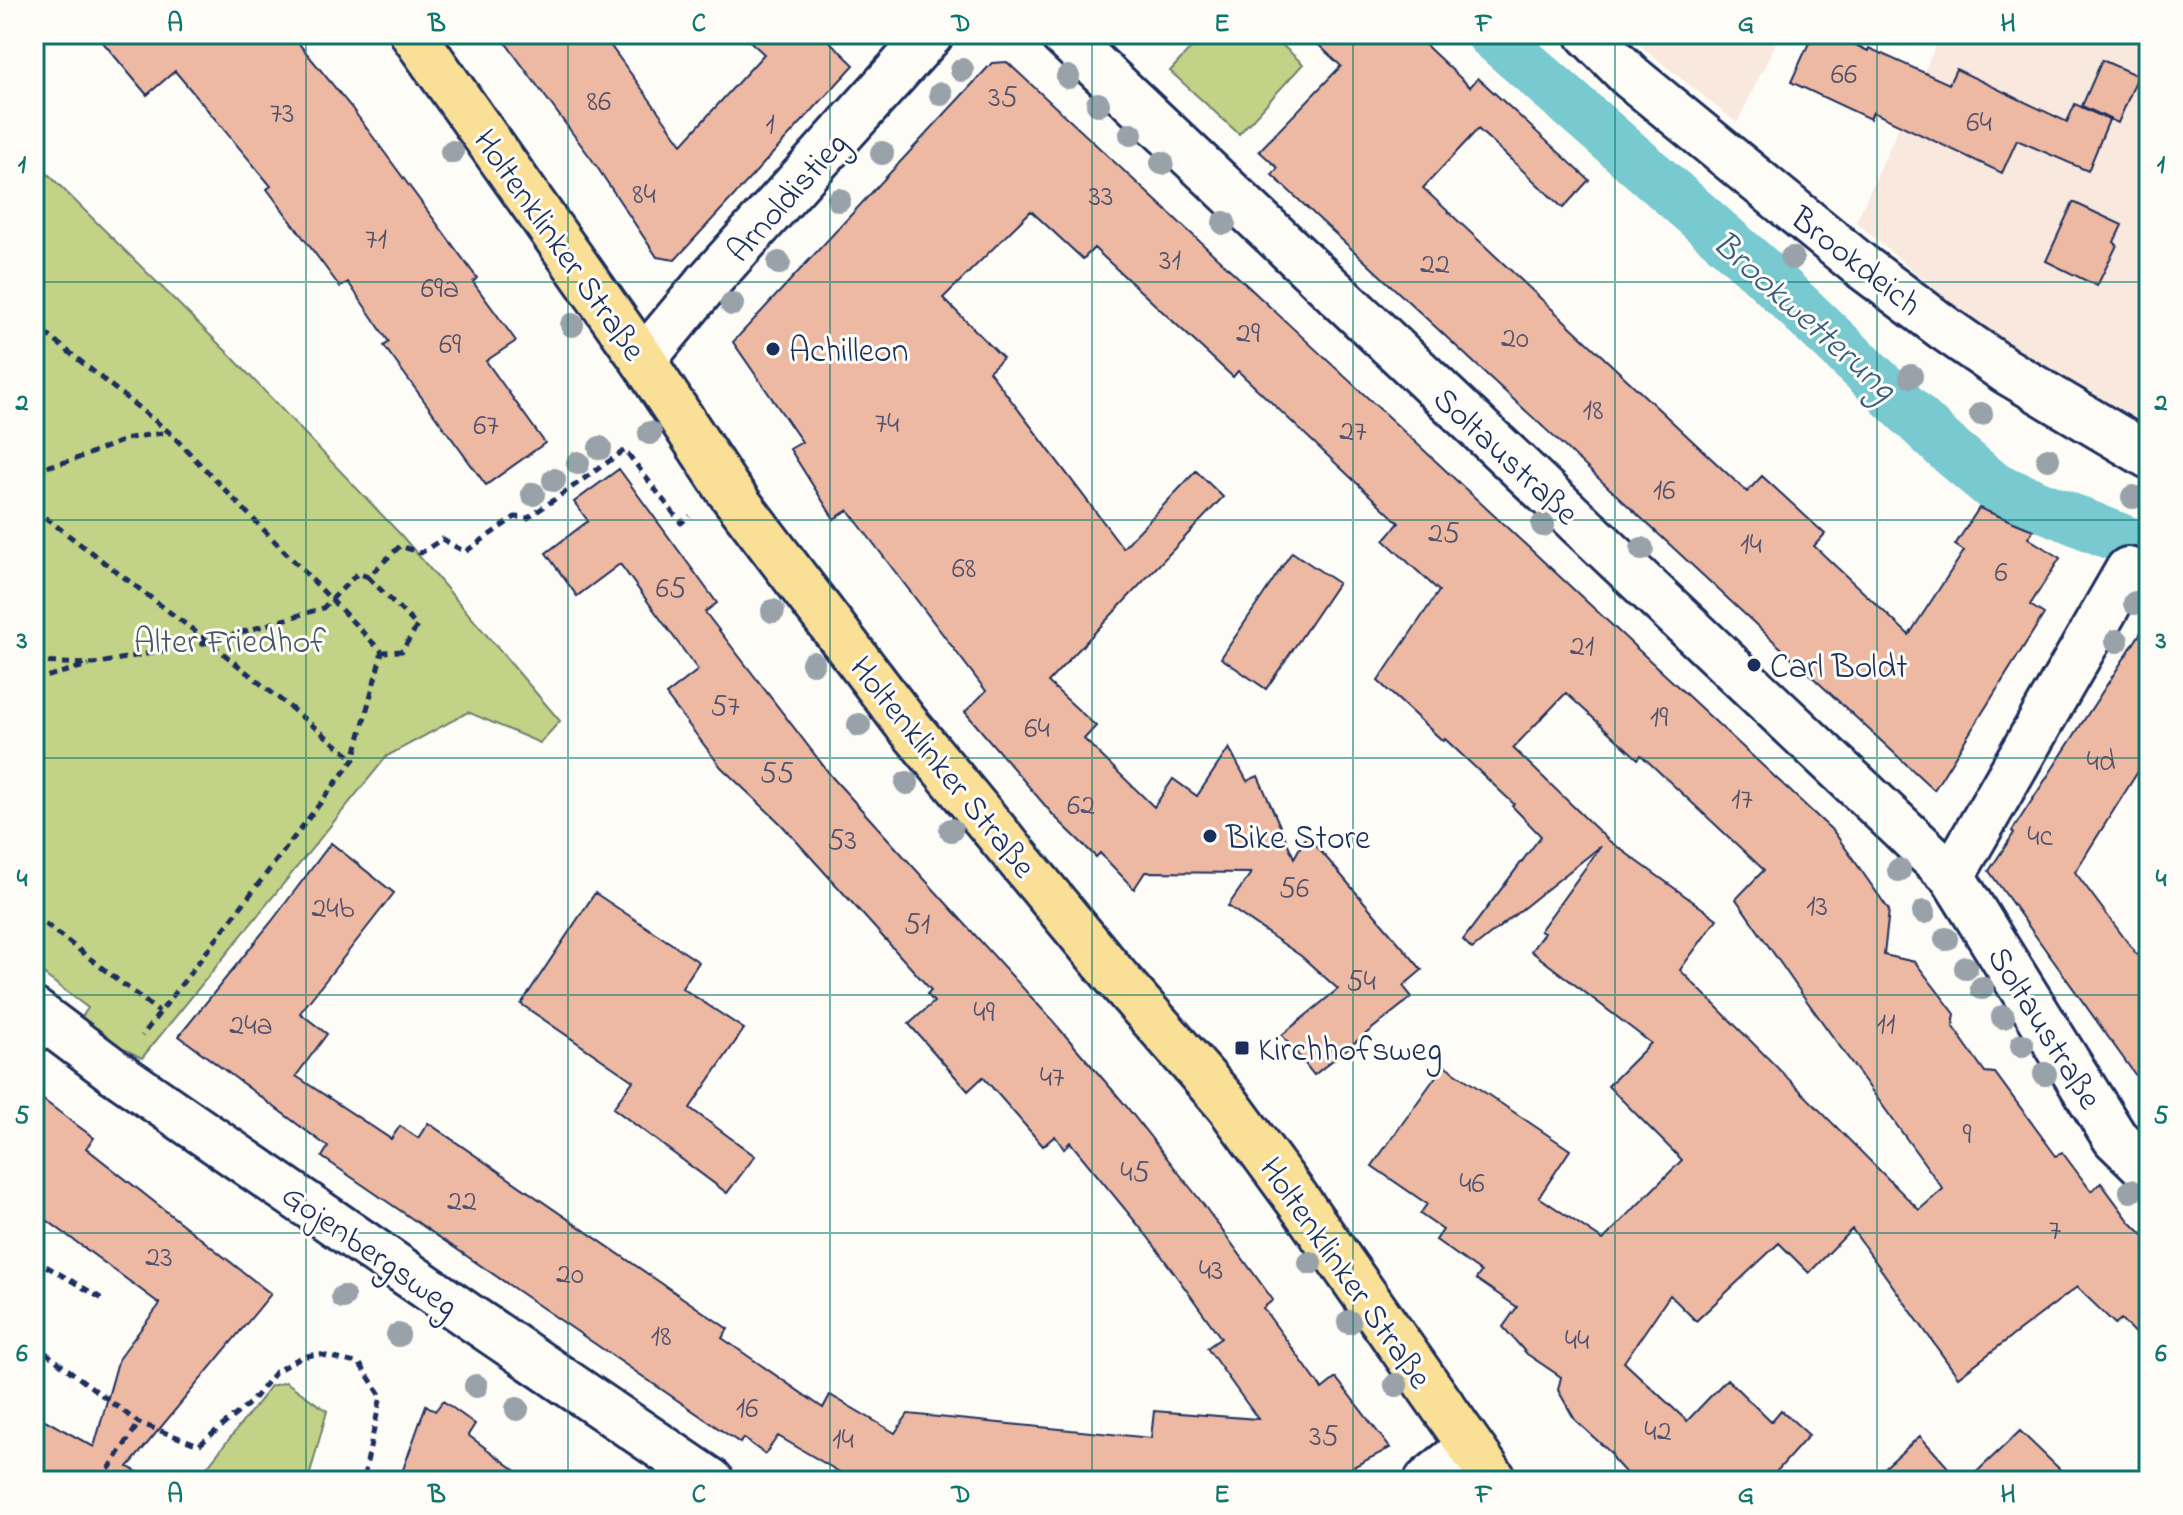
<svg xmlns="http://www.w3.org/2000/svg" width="2183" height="1515" viewBox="0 0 2183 1515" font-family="'Indie Flower',sans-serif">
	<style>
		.built { fill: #f8e8de }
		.green { fill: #c2d286; stroke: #6e8072; stroke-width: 2 }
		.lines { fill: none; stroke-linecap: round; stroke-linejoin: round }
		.canal { stroke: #78c9d0; stroke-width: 50 }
		.building { fill: #eeb9a2; stroke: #1b2f5e; stroke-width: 2; fill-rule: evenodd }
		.minor-casing { stroke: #1b2f5e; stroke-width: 50 }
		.major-casing { stroke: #1b2f5e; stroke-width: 50 }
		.path { stroke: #1b2f5e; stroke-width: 5; stroke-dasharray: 8 6; stroke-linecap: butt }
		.minor { stroke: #fdfcf7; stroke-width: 44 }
		.major { stroke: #fadf96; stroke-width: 44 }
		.tree { fill: #98a2a8 }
		.grid { fill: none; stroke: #0f766e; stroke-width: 2; stroke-opacity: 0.55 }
		.poi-dot { fill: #1b2f5e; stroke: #fdfcf7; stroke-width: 3 }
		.labels { text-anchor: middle; stroke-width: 6; stroke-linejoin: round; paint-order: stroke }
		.number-label { font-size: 30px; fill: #50526f }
		.street-label { font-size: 34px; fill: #1b2f5e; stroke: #fdfcf7 }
		.poi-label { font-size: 34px; fill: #1b2f5e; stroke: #fdfcf7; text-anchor: start }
		.park-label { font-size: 34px; fill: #455868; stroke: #fdfcf7 }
		.water-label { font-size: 36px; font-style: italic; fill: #375d80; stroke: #fdfcf7 }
		.neatline { fill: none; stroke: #0f766e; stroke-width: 3 }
		.grid-label { font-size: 26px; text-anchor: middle; font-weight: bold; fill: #0f766e }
	</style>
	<rect width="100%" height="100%" fill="#fdfcf7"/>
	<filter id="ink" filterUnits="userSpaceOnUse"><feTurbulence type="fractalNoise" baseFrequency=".0125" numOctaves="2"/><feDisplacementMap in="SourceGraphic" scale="16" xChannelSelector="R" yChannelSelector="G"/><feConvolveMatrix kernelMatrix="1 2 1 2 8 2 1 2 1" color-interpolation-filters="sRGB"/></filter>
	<g filter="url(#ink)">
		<!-- built -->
		<path class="built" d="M1626,34h154l-43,89z
			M1941,34h208v397l-180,-112 -113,-97z"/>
		<!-- green -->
		<path class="green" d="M1204,34h66l33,30 -64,70 -69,-63z
			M34,160l199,198 168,177 159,186 -20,22 -72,-31 -81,44 -245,302 -22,-11 -38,-30 6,-9 -54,-41z
			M286,1382l41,29 -19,70h-62l-42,-10 67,-85z"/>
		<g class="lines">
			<!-- canal -->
			<path class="canal" d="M1491,34l267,234 187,178 49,41 155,63"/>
		</g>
		<!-- building -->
		<path class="building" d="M96,34h195l60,73 126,171 -4,4 43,59 -30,20 59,82 -59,42 -102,-139 5,-4 -41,-60 -8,5 -73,-98 4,-3 -96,-115 -28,24z
			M499,34h103l80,110 82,-90 -22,-20h80l32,31 -179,195 -18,-3 -64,-96z
			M1307,34h107l56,53 8,-9 111,102 -26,28 -85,-79 -55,59 324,304 15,-16 63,58 -11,12 95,89 55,-84 -9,-6 24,-37 54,22 -5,8 32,20 -30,47 14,9 -110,176 -662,-615 6,-7 -19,-17 82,-85z
			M1813,34h20l35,17 1,-3 80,36 7,-15 111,53 8,-18 34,16 -21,51 -71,-31 -15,33 -129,-61 -3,7 -79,-37z
			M2102,60l36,16 -20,47 -36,-17z
			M1007,62l827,770 55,78 -5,45 31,7 40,52 -2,13 32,45 10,1 61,83 6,-4 29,39 10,-8 29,39 19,19v107l-28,-29 -6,5 -38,-37 -119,90 -106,-148 -43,44 -30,-30 -83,78 -26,-26 -46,67 63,59 40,-42 44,43 10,-12 28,25 -41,46h-135l-20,-22 -1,-5 -37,-34 -17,-30 3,-13 -34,-23 -24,-27 14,-20 -41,-28 5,-7 -45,-32 7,-10 -23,-16 7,-10 -55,-38 72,-101 126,85 -31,47 64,43 79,-80 -74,-74 43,-43 -120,-92 13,-18 -4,-2 61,-85 -129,103 -9,-9 78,-104 -29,-30 2,-2 -69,-65 -2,2 -65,-60 61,-90 -55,-51 15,-17 -161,-152 -5,6 -139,-129 -11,11 -52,-48 -88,87 60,60 -14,13 134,177 73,-77 27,26 -175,185 48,44 -12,13 70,68 19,-28 24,17 32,-48 18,33 11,-5 36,82 13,-23 115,135 -19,16 9,11 -98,78 -32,-40 56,-46 -37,-33 -73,-50 23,-33 -106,-1 -11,17 -34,-36 -4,4 -42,-41 -89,-104 21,-21 -138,-181 -14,9 -44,-70 12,-7 -69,-100 259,-279zM1566,693l72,66 3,-4 123,115 -28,29 68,98 139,192 -24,21 -239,-240 37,-51 -109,-79 -95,-92z
			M2073,202l49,23 -8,17 3,3 -20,41 -51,-25z
			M619,469l98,134 -12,9 127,165 219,242 71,82 78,99 73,100 -10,8 59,81 14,-11 54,70 -64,33h-471l-77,-45 -13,18 -22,-16 -3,5 -418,-286 6,-10 -149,-111 93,-115 59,-78 63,50 -94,120 27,21 -31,42 95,63 9,-13 18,12 10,-15 300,206 -6,9 101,70 7,-13 65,38 13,-19 243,24 3,-27 104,8 -51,-71 14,-10 -73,-101 -78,-95 -6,7 -9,-13 -12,10 -60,-69 -15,14 -59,-67 25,-22 -7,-8 4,-4 -151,-167 -59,-56 -55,-72 32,-25 -78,-106 -43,32 -31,-43 42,-32 -14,-19z
			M1292,552l46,31 -72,106 -45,-31z
			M2149,620v134l-74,118 74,99v123l-160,-223 25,-38 -2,-2z
			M595,893l104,69 -17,26 62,41 -54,79 65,48 -28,37 -114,-85 20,-27 -112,-77z
			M34,1093l60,45 -8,10 185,146 -143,173 26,14h-120v-67l60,33 25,-89 41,-54 -116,-86 -10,-13z
			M443,1401l32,23 -7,11 62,46h-131l27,-76 9,6z
			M2020,1431l52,50h-105z
			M1920,1436l40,45h-90z"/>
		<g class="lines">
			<!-- minor casing -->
			<g class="minor-casing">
				<path id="minor" d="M1062,34l890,842 163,262 34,33
					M1588,34l43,43 229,188 84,63 62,43 143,85
					M643,360l64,-77 224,-249
					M1952,876l176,-306
					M34,1011l81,61 355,245 241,164
					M1427,1481l42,-34"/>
			</g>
			<!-- major casing -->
			<g class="major-casing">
				<path id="major" d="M413,34l230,326 84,128 178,234 211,255 112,128 77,105 190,271"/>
			</g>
			<!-- path -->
			<path class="path" d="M34,324l135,108 213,220 -28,107 -212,277
				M34,470l39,-10 57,-22 38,-6
				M34,509l175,133 145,117
				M368,577l49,49 -15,25 -20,1
				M34,662l60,2 115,-22 114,-34 35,-35 10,4 32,-31 21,7 21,-14 23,13 50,-35 13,1 97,-68 56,73 9,-7
				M34,680l55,-15
				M34,915l125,97
				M34,1259l72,42
				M34,1344l105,79 60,22 52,-43 24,-30 26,-15 17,-3 42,10 21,32 -18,85
				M101,1481l38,-58"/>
			<!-- minor -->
			<use href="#minor" class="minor"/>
			<!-- major -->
			<use href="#major" class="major"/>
		</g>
		<!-- trees -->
		<g class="tree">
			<circle cx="962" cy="70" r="12"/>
			<circle cx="1068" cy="77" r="12"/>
			<circle cx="941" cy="94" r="12"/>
			<circle cx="1098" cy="104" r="12"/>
			<circle cx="1131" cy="134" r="12"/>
			<circle cx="452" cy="152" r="12"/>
			<circle cx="882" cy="153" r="12"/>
			<circle cx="1162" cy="163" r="12"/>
			<circle cx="839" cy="200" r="12"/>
			<circle cx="1224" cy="223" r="12"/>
			<circle cx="1792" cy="258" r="12"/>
			<circle cx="779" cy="263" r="12"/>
			<circle cx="732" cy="304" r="12"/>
			<circle cx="572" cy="325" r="12"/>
			<circle cx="1911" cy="376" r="12"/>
			<circle cx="1981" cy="414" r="12"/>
			<circle cx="650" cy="433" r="12"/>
			<circle cx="600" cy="448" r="12"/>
			<circle cx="2048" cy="459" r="12"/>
			<circle cx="578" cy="463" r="12"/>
			<circle cx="554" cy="480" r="12"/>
			<circle cx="533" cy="494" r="12"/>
			<circle cx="2133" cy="497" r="12"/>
			<circle cx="1543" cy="525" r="12"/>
			<circle cx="1642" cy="549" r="12"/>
			<circle cx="2135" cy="603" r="12"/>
			<circle cx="773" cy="611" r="12"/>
			<circle cx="2117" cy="641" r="12"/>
			<circle cx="813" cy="663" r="12"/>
			<circle cx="859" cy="725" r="12"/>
			<circle cx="907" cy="783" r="12"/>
			<circle cx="951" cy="830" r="12"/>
			<circle cx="1899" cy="870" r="12"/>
			<circle cx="1924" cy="912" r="12"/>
			<circle cx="1946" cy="939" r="12"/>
			<circle cx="1966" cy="968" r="12"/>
			<circle cx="1982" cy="988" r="12"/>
			<circle cx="2003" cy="1017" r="12"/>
			<circle cx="2022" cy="1045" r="12"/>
			<circle cx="2045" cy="1074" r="12"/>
			<circle cx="2131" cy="1191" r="12"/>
			<circle cx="1310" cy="1263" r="12"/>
			<circle cx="343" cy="1297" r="12"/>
			<circle cx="1349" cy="1322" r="12"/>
			<circle cx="398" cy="1335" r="12"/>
			<circle cx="1396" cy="1385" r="12"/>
			<circle cx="476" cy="1386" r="12"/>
			<circle cx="517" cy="1409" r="12"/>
		</g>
	</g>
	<!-- grid -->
	<path class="grid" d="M306,34v1447M568,34v1447M830,34v1447M1092,34v1447M1353,34v1447M1615,34v1447M1877,34v1447M34,282h2115M34,520h2115M34,758h2115M34,995h2115M34,1233h2115"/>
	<!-- markers -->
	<g class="poi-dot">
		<circle cx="773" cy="349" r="8"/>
		<circle cx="1754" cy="665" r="8"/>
		<circle cx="1210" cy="836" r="8"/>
		<rect x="1234" y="1040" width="16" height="16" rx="4"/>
	</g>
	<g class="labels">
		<!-- number labels -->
		<g class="number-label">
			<text x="1844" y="83">66</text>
			<text x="1003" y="106">35</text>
			<text x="599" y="110">86</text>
			<text x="282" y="122">73</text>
			<text x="1979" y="131">64</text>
			<text x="770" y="133">1</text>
			<text x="644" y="203">84</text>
			<text x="1101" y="205">33</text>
			<text x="376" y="248">71</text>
			<text x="1170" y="269">31</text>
			<text x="1435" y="273">22</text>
			<text x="440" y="297">69a</text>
			<text x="1248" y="342">29</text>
			<text x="1515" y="347">20</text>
			<text x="450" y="353">69</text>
			<text x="1593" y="419">18</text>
			<text x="887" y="432">74</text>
			<text x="486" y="434">67</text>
			<text x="1353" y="440">27</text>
			<text x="1664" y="499">16</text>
			<text x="1444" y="542">25</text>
			<text x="1751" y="553">14</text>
			<text x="964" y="577">68</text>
			<text x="2001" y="581">6</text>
			<text x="671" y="597">65</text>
			<text x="1582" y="655">21</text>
			<text x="725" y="715">57</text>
			<text x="1659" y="726">19</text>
			<text x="1037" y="737">64</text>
			<text x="2101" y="770">4d</text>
			<text x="777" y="782">55</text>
			<text x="1742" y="808">17</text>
			<text x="1081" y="814">62</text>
			<text x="2040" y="845">4c</text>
			<text x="842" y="849">53</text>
			<text x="1294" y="897">56</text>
			<text x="1817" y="915">13</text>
			<text x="333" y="917">24b</text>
			<text x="917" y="933">51</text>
			<text x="1361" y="990">54</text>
			<text x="984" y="1021">49</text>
			<text x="1886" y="1033">11</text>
			<text x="251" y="1034">24a</text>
			<text x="1052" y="1086">47</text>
			<text x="1967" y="1143">9</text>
			<text x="1135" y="1181">45</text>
			<text x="1472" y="1192">46</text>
			<text x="462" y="1210">22</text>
			<text x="2055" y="1239">7</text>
			<text x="159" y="1266">23</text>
			<text x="1211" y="1279">43</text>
			<text x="570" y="1283">20</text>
			<text x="661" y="1345">18</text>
			<text x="1577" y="1349">44</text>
			<text x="747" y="1417">16</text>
			<text x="1658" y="1440">42</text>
			<text x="1324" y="1445">35</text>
			<text x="843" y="1448">14</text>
		</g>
		<!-- street labels -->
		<g class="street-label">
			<text transform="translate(786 196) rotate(-48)" y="12">Arnoldistieg</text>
			<text transform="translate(561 244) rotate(55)" y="12">Holtenklinker Straße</text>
			<text transform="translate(1857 260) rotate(38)" y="12">Brookdeich</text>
			<text transform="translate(1507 455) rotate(43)" y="12">Soltaustraße</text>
			<text transform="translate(944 766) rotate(51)" y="12">Holtenklinker Straße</text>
			<text transform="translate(2046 1027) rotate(58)" y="12">Soltaustraße</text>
			<text transform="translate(371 1249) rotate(35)" y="12">Gojenbergsweg</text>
			<text transform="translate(1347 1272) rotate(55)" y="12">Holtenklinker Straße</text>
		</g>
		<!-- poi labels -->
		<g class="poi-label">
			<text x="789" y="361">Achilleon</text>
			<text x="1770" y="677">Carl Boldt</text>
			<text x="1226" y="848">Bike Store</text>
			<text x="1258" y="1060">Kirchhofsweg</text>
		</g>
		<!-- park labels -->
		<g class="park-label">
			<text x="230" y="652">Alter Friedhof</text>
		</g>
		<!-- water labels -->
		<g class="water-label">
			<text transform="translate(1806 314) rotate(42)" y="13">Brookwetterung</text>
		</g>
	</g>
	<!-- margin -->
	<rect width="2183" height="1515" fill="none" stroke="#fdfcf7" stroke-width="88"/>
	<rect x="44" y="44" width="2095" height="1427" class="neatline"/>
	<g class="grid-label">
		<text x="175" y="31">A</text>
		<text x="437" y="31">B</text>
		<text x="699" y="31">C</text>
		<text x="961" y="31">D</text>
		<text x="1222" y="31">E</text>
		<text x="1484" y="31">F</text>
		<text x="1746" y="31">G</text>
		<text x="2008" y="31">H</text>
		<text x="22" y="172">1</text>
		<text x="2161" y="172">1</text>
		<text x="22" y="410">2</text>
		<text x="2161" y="410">2</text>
		<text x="22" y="648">3</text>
		<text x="2161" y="648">3</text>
		<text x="22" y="886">4</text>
		<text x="2161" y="886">4</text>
		<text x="22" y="1123">5</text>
		<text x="2161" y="1123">5</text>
		<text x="22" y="1361">6</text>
		<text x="2161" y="1361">6</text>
		<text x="175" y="1502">A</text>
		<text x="437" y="1502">B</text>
		<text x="699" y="1502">C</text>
		<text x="961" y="1502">D</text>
		<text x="1222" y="1502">E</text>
		<text x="1484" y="1502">F</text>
		<text x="1746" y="1502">G</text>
		<text x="2008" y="1502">H</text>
	</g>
</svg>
